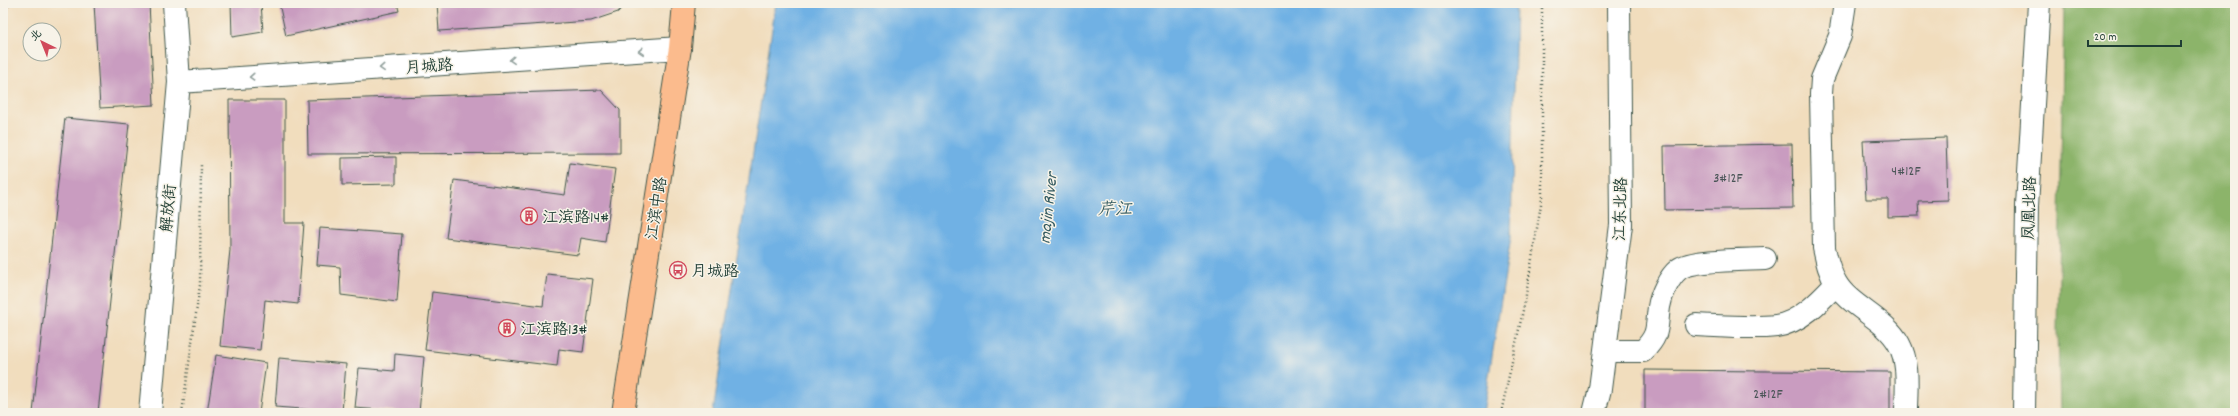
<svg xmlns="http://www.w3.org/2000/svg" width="2238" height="416" viewBox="0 0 2238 416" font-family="Dekko,'LXGW WenKai TC',sans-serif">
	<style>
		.forest { fill: #8cb46a; stroke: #56784f }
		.water { fill: #6fb1e4; stroke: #47778c }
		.building { fill: #c99cc0 }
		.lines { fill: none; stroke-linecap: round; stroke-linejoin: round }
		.minor-casing { stroke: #3e5549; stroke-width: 24 }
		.major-casing { stroke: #3e5549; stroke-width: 24 }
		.path { stroke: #3e5549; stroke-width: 2.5; stroke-dasharray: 1 3; stroke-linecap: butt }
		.minor { stroke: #fff; stroke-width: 22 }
		.major { stroke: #fbbb8d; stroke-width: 22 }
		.oneway { stroke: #8f9e9a }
		.labels { text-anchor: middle; stroke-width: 3; stroke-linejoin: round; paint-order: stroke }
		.number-label { font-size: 14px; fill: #4a5557 }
		.street-label { font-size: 16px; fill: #1f3d34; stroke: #f7f3e8 }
		.poi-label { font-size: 16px; fill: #1f3d34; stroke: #f7f3e8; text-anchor: start }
		.water-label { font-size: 17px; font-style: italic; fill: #335a60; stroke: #f7f3e8 }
	</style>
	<rect width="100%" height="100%" fill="#f7f3e8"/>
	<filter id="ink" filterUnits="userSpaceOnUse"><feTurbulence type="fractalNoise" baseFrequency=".025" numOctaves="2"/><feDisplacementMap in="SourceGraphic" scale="8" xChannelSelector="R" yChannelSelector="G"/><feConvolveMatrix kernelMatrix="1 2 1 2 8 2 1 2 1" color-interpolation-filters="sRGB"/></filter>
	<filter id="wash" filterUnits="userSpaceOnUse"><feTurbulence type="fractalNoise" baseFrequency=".012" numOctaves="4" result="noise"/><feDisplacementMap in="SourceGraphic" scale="16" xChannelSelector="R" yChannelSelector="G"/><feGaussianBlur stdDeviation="0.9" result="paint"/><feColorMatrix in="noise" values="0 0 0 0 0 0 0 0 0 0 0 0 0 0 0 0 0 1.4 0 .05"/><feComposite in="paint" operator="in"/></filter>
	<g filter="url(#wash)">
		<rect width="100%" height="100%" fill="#f1ddbd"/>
		<!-- forest -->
		<path class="forest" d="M2064,3h171v410h-175l-2,-83z"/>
		<!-- water -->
		<path class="water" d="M776,3h740l-5,234 -28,176h-770z"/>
		<g id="blocks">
			<!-- building -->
			<path class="building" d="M94,3h55l5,102 -54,3z
				M231,3h30l2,29 -31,5z
				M279,3h118l2,8 -113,25z
				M437,3h189l-8,9 -27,9 -152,10z
				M601,90l19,20v43l-312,1 -1,-54z
				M229,100h56v123h19l-6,81 -33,-4 -5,50 -40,-4 10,-96z
				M65,118l64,6 -31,289h-65z
				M1946,138l2,62 -30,1 1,15 -31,1v-18h-22l-3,-58z
				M1792,144l1,64 -128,2 -1,-64z
				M396,157v27l-54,1v-27z
				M570,163l45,6 -10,73 -24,-4 -3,17 -132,-17 8,-58 111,15z
				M320,228l82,6 -5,68 -56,-7 -1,-28 -23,-2z
				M547,274l46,5 -10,73 -24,-3 -2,17 -132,-16 7,-58 111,14z
				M395,354l29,3 -5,56 -64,-5 4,-40 35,3z
				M216,355l50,8 -7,50h-52z
				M279,358l67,6 -4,48 -67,-5z
				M1645,370l245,2v41h-245z"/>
		</g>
	</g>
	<g filter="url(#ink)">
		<use href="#blocks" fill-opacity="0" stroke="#3e5549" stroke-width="1"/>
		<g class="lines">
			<!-- minor casing -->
			<g class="minor-casing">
				<path id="minor" d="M1845,3l-5,33 -18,43 -1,15 3,154c3,13 5,24 12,35 14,24 49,35 63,61 11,20 7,47 7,69
					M179,82l501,-34
					M1696,325c26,1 54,4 80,1 24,-3 45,-26 60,-42
					M1605,351h38c17,-17 13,-23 16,-44 2,-13 10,-30 20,-38 13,-10 67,-9 86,-10
					M150,413l29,-331 -5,-79
					M1594,413l6,-24 21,-164 -2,-222
					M2024,413l3,-207 12,-203"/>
			</g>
			<!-- major casing -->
			<g class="major-casing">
				<path id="major" d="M623,413l57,-365 4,-45"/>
			</g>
			<!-- path -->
			<path class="path" d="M3,12l8,-9
				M182,413l18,-128 1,-120
				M1501,413l24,-112 17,-103v-195"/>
			<!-- minor -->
			<use href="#minor" class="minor"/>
			<!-- major -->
			<use href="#major" class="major"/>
		</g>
		<!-- one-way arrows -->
		<defs><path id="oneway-chevron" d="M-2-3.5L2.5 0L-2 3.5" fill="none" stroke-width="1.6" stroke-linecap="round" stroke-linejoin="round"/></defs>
		<g class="oneway">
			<use href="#oneway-chevron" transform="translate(641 51) rotate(176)"/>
			<use href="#oneway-chevron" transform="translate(512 60) rotate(176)"/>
			<use href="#oneway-chevron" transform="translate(382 68) rotate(176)"/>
			<use href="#oneway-chevron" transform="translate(252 77) rotate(176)"/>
		</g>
	</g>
	<!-- icons -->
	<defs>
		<g id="building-ring" transform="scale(0.9)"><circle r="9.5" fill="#f7f3e8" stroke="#d1495b" stroke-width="1.5"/><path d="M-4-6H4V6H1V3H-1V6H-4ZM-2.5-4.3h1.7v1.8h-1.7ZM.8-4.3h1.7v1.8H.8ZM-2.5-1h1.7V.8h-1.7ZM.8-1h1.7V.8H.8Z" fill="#d1495b"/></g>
		<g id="bus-ring" transform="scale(0.9)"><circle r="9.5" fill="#f7f3e8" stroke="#d1495b" stroke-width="1.5"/><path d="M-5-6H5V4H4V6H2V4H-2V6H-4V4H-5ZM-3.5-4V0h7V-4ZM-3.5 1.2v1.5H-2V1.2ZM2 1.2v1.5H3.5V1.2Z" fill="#d1495b"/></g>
	</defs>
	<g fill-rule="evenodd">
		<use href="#building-ring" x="529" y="216"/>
		<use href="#bus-ring" x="678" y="270"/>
		<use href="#building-ring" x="507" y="328"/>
	</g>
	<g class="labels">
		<!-- number labels -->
		<g class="number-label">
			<text x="1906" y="175">4#12F</text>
			<text x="1728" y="182">3#12F</text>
			<text x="1768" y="398">2#12F</text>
		</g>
		<!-- street labels -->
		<g class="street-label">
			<text transform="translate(429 65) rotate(-4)" y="6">月城路</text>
			<text transform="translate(167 208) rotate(-85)" y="6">解放街</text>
			<text transform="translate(655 208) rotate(-81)" y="6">江滨中路</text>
			<text transform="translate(2028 208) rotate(-88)" y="6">凤凰北路</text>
			<text transform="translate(1619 209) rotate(-88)" y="6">江东北路</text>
		</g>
		<!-- poi labels -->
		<g class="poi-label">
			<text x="542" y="222">江滨路14#</text>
			<text x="691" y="276">月城路</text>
			<text x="520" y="334">江滨路13#</text>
		</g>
		<!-- water labels -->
		<g class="water-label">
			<text transform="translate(1047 208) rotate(-84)" y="6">majin River</text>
			<text x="1115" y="214">芹江</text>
		</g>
	</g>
	<!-- margin -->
	<rect width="2238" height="416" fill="none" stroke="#f7f3e8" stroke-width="16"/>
	<!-- north arrow -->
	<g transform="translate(42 42) rotate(317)"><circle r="19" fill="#f7f3e8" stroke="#a1aaa0"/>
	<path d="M0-3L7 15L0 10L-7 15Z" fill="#d1495b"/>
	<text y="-6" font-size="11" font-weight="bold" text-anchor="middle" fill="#1f3d34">北</text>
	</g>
	<!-- scale -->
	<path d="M2088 40v6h93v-6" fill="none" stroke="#1f3d34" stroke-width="2"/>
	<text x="2094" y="40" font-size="12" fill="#1f3d34" stroke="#f7f3e8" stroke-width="3" paint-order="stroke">20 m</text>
</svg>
